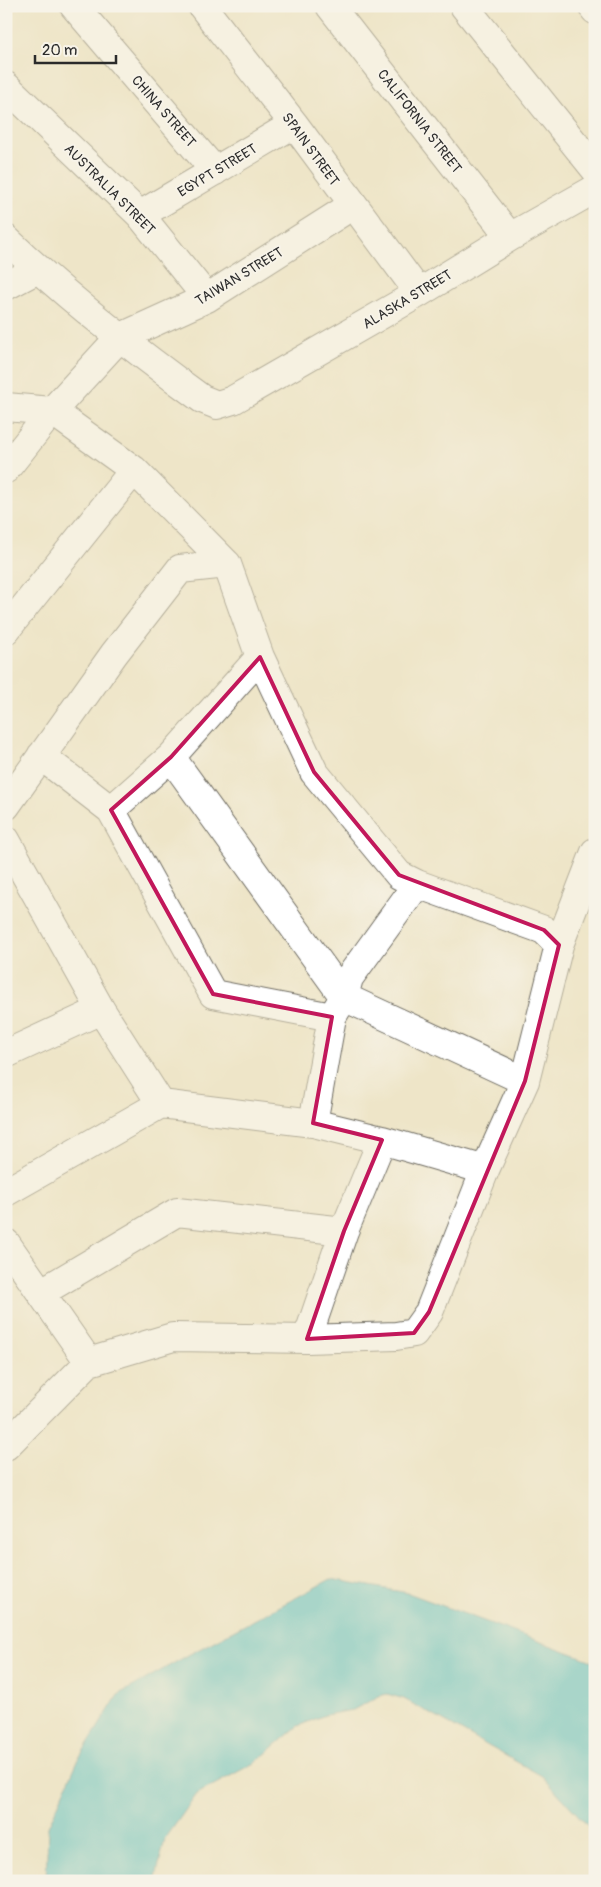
<svg xmlns="http://www.w3.org/2000/svg" width="601" height="1887" viewBox="0 0 601 1887" font-family="Pangolin,sans-serif">
	<style>
		.water { fill: #54c2ca; stroke: #40767a }
		.lines { fill: none; stroke-linecap: round; stroke-linejoin: round }
		.minor-casing { stroke: #6f6c62; stroke-width: 30 }
		.minor { stroke: #fff; stroke-width: 28 }
		.marked { fill: none; stroke: #c2185b; stroke-width: 4; stroke-linejoin: round }
		.labels { text-anchor: middle; stroke-width: 4; stroke-linejoin: round; paint-order: stroke }
		.street-label { font-size: 14px; fill: #2b2b2b; stroke: #f7f3e8 }
	</style>
	<rect width="100%" height="100%" fill="#f7f3e8"/>
	<filter id="ink" filterUnits="userSpaceOnUse"><feTurbulence type="fractalNoise" baseFrequency=".02" numOctaves="2"/><feDisplacementMap in="SourceGraphic" scale="10" xChannelSelector="R" yChannelSelector="G"/><feConvolveMatrix kernelMatrix="1 2 1 2 8 2 1 2 1" color-interpolation-filters="sRGB"/></filter>
	<filter id="wash" filterUnits="userSpaceOnUse"><feTurbulence type="fractalNoise" baseFrequency=".0096" numOctaves="4" result="noise"/><feDisplacementMap in="SourceGraphic" scale="20" xChannelSelector="R" yChannelSelector="G"/><feGaussianBlur stdDeviation="1.12" result="paint"/><feColorMatrix in="noise" values="0 0 0 0 0 0 0 0 0 0 0 0 0 0 0 0 0 1.4 0 .05"/><feComposite in="paint" operator="in"/></filter>
	<g filter="url(#wash)">
		<rect width="100%" height="100%" fill="#eee5c8"/>
		<!-- water -->
		<path class="water" d="M331,1579l77,14 187,69v173l-7,-9 -46,-50 -138,-77 -17,-5 -8,2 -26,14 -28,5 -27,11 -42,36 -59,32 -32,45 -10,42h-109l2,-54 31,-69 39,-63 72,-41z"/>
	</g>
	<g filter="url(#ink)">
		<g class="lines">
			<!-- minor casing -->
			<g class="minor-casing">
				<path id="minor" d="M74,6l141,165
					M202,6l92,118 125,169
					M330,6l180,231
					M464,6l131,163
					M592,6l3,4
					M6,86l134,129 67,83
					M140,215l154,-91
					M6,239c61,59 127,110 196,160l15,6 16,-5 186,-107 91,-56 85,-48
					M6,286l32,-17
					M6,407l46,4 82,59 93,94 33,93 54,115 85,103 18,9 127,46 15,15 -34,136 -40,89 -56,142 -15,21 -18,3 -89,3 -134,-2 -84,25 -83,84
					M6,469l46,-58 67,-73 88,-40 146,-93
					M6,630l128,-160
					M41,756l70,54 102,184 119,23
					M171,757l173,240 181,84
					M6,806l108,-152 66,-85 47,-5
					M111,810l60,-53 89,-100
					M6,840l95,170 60,94 152,19 69,17 103,30
					M559,945l36,-93
					M6,1054l95,-44
					M313,1123l19,-106 12,-20 5,-19 68,-94
					M6,1192l155,-88
					M6,1243l83,119
					M42,1292l135,-80 167,19
					M307,1339l37,-108 38,-91"/>
			</g>
			<!-- minor -->
			<use href="#minor" class="minor"/>
		</g>
	</g>
	<!-- marked area -->
	<path d="M0 0H601V1887H0ZM260,657l54,115 85,103 145,55 15,15 -34,136 -96,231 -15,21 -107,6 37,-108 38,-91 -69,-17 19,-106 -119,-23 -102,-184 60,-53z" fill="#eee5c8" fill-opacity=".55" fill-rule="evenodd"/>
	<path class="marked" d="M260,657l54,115 85,103 145,55 15,15 -34,136 -96,231 -15,21 -107,6 37,-108 38,-91 -69,-17 19,-106 -119,-23 -102,-184 60,-53z"/>
	<g class="labels">
		<!-- street labels -->
		<g class="street-label">
			<text transform="translate(164 111) rotate(49)" y="5">CHINA STREET</text>
			<text transform="translate(420 121) rotate(52)" y="5">CALIFORNIA STREET</text>
			<text transform="translate(311 149) rotate(54)" y="5">SPAIN STREET</text>
			<text transform="translate(217 170) rotate(-31)" y="5">EGYPT STREET</text>
			<text transform="translate(110 189) rotate(45)" y="5">AUSTRALIA STREET</text>
			<text transform="translate(239 276) rotate(-31)" y="5">TAIWAN STREET</text>
			<text transform="translate(407 299) rotate(-31)" y="5">ALASKA STREET</text>
		</g>
	</g>
	<!-- margin -->
	<rect width="601" height="1887" fill="none" stroke="#f7f3e8" stroke-width="25"/>
	<!-- scale -->
	<path d="M35 55v8h81v-8" fill="none" stroke="#2b2b2b" stroke-width="2.5"/>
	<text x="42" y="55" font-size="15" fill="#2b2b2b" stroke="#f7f3e8" stroke-width="4" paint-order="stroke">20 m</text>
</svg>
